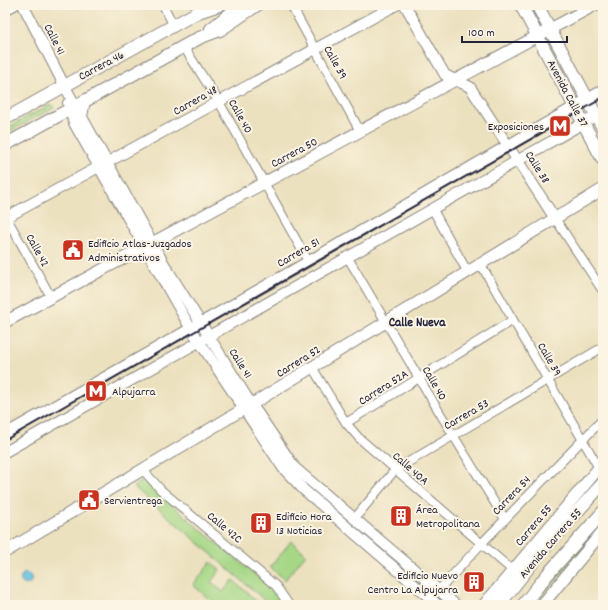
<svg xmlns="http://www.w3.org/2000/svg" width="608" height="610" viewBox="0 0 608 610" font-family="Dekko,sans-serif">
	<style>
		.grass { fill: url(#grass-dots); stroke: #647c60 }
		.green { fill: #a6d786; stroke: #647c60 }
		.water { fill: #64c3e2; stroke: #43728e }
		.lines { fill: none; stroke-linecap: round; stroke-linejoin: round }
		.minor-casing { stroke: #87827d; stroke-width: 10 }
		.tertiary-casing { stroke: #87827d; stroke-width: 12 }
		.secondary-casing { stroke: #87827d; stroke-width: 13 }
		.primary-casing { stroke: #87827d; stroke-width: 14 }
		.minor { stroke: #fff; stroke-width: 8 }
		.tertiary { stroke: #fff; stroke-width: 10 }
		.secondary { stroke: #fff; stroke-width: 11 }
		.primary { stroke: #fff; stroke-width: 12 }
		.rail { stroke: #22223b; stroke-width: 2 }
		.labels { text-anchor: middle; stroke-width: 4; stroke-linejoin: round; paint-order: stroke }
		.street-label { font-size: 12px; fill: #22223b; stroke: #fcf5e5 }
		.poi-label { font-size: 12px; fill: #22223b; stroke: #fcf5e5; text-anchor: start }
		.neighbourhood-label { font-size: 13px; font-weight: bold; fill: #22223b; stroke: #fcf5e5 }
	</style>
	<defs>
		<pattern id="grass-dots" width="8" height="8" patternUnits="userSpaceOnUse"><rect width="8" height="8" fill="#a6d786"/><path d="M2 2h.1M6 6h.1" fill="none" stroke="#8fb875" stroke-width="1.8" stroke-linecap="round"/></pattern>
	</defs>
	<rect width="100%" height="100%" fill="#fcf5e5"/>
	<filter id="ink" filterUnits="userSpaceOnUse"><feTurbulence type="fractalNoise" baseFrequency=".025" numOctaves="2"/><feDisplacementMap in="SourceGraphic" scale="8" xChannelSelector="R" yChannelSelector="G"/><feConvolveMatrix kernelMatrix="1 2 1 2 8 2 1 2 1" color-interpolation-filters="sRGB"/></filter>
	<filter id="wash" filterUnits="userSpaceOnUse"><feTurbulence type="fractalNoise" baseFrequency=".012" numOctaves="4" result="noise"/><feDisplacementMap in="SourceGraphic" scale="16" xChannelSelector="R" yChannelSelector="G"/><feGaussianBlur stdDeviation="0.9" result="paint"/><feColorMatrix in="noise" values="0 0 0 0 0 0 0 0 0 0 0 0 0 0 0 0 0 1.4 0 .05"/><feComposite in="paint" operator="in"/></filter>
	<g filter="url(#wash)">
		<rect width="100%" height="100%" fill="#ece1bf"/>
		<!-- grass -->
		<path class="grass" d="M51,104l3,4 -49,26v-5z
			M603,520v5l-69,80h-6z"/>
		<!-- green -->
		<path class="green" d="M146,478c38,42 85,76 129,112l8,15h-13l-136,-118z
			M291,541l15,13 -21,26 -15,-13z
			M211,562l9,8 -9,12 12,10 10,-12 28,25h-45l-23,-20z"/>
		<!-- water -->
		<path class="water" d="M20.5 579a5.5 5.5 0 1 1 11 0a5.5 5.5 0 1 1-11 0Z"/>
	</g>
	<g filter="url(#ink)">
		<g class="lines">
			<!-- minor casing -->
			<g class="minor-casing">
				<path id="minor" d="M163,5l11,21
					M291,5l69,126
					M184,47l35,55 89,159
					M433,210l34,61
					M5,215l46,82
					M554,217l49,74
					M348,258c52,87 102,175 157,261
					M480,263l119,205
					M312,367l34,56 13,15 153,132
					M346,423l167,-103
					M143,470l18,20 115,96 13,19
					M355,518l40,-48 208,-123
					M439,590l42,-46 122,-125"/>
			</g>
			<!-- tertiary casing -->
			<g class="tertiary-casing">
				<path id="tertiary" d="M23,5l41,80 100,179 82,132 49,72 161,137
					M405,5l40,70 25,12 84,130
					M5,10l9,-5
					M68,103l6,20 117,206 92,139 21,22 134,115
					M5,218l391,-213
					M5,434l306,-174 292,-170
					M5,452l598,-340"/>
			</g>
			<!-- secondary casing -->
			<g class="secondary-casing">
				<path id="secondary" d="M5,322l590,-317
					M5,552l252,-151 346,-212
					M484,605l119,-142
					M542,605l61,-74"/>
			</g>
			<!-- primary casing -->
			<g class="primary-casing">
				<path id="primary" d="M521,5l82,155
					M537,5l66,123
					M211,29l30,-24
					M81,116l3,-15
					M5,119l193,-107 21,-7
					M5,145l194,-107 21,-8 37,-25
					M489,599l21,-14
					M499,605l41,-52 63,-70
					M523,605l24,-30 56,-63"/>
			</g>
			<!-- minor -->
			<use href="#minor" class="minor"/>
			<!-- tertiary -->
			<use href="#tertiary" class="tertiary"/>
			<!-- secondary -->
			<use href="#secondary" class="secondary"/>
			<!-- primary -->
			<use href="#primary" class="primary"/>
			<!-- rail -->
			<path class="rail" d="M5,440l598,-342"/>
		</g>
	</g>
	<!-- icons -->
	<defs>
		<g id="metro-square" transform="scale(1.15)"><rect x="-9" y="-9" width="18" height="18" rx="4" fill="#c8321e" stroke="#fcf5e5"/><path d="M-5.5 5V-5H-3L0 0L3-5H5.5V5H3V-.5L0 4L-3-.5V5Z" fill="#fff"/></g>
		<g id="civic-square" transform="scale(1.15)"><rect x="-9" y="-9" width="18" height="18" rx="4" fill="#c8321e" stroke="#fcf5e5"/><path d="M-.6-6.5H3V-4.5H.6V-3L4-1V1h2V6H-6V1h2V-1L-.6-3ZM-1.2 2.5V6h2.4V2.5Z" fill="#fff"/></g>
		<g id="building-square" transform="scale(1.15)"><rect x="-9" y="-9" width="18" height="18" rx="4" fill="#c8321e" stroke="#fcf5e5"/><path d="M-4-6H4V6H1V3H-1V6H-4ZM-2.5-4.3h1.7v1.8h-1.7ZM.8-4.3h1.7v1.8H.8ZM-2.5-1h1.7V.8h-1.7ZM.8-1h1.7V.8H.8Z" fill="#fff"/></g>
	</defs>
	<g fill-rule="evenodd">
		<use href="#metro-square" x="560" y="126"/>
		<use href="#civic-square" x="73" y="250"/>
		<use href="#metro-square" x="96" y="391"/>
		<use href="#civic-square" x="89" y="500"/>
		<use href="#building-square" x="401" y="516"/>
		<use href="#building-square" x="261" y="523"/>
		<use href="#building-square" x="474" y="582"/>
	</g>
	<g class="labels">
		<!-- street labels -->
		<g class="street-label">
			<text transform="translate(55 39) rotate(63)" y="4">Calle 41</text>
			<text transform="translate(336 62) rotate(61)" y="4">Calle 39</text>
			<text transform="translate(101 65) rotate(-28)" y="4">Carrera 46</text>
			<text transform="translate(568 93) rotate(62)" y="4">Avenida Calle 37</text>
			<text transform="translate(195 100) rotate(-29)" y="4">Carrera 48</text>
			<text transform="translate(241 116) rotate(61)" y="4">Calle 40</text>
			<text transform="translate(294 152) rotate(-28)" y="4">Carrera 50</text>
			<text transform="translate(538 167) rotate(58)" y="4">Calle 38</text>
			<text transform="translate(38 250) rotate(61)" y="4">Calle 42</text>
			<text transform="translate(298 252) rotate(-30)" y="4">Carrera 51</text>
			<text transform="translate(550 359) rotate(60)" y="4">Calle 39</text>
			<text transform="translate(298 361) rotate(-32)" y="4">Carrera 52</text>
			<text transform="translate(241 363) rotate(58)" y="4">Calle 41</text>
			<text transform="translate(435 383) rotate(60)" y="4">Calle 40</text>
			<text transform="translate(383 387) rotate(-32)" y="4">Carrera 52A</text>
			<text transform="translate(466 414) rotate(-30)" y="4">Carrera 53</text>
			<text transform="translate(411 468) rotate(41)" y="4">Calle 40A</text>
			<text transform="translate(511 495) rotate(-46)" y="4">Carrera 54</text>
			<text transform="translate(533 525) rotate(-50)" y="4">Carrera 55</text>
			<text transform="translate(225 527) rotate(40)" y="4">Calle 42C</text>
			<text transform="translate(550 543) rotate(-49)" y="4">Avenida Carrera 55</text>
		</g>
		<!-- poi labels -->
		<g class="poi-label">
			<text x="544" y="130" text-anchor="end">Exposiciones</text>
			<text x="88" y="247">Edificio Atlas-Juzgados<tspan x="88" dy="14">Administrativos</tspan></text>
			<text x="112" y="395">Alpujarra</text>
			<text x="104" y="504">Servientrega</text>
			<text x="416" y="513">Área<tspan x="416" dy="14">Metropolitana</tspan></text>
			<text x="276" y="520">Edificio Hora<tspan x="276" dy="14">13 Noticias</tspan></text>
			<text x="458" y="579" text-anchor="end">Edificio Nuevo<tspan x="458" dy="14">Centro La Alpujarra</tspan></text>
		</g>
		<!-- neighbourhood labels -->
		<g class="neighbourhood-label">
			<text x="417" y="326">Calle Nueva</text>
		</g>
	</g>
	<!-- margin -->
	<rect width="608" height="610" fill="none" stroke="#fcf5e5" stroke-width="20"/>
	<!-- scale -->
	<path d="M462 36v6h105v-6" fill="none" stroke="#22223b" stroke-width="2"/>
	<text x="468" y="36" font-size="12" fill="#22223b" stroke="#fcf5e5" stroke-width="3" paint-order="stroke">100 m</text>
</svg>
